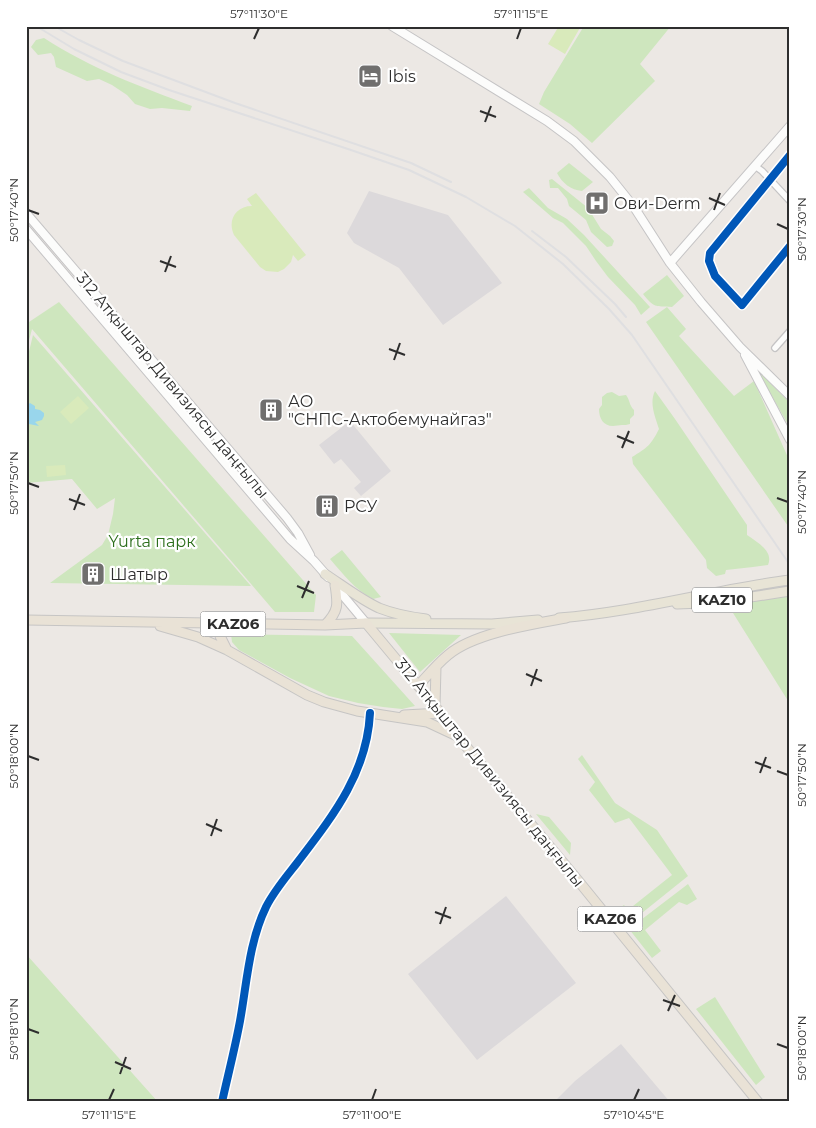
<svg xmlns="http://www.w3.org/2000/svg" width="816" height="1128" viewBox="0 0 816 1128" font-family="Montserrat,sans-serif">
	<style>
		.industrial { fill: #dcd9db }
		.green { fill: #cee6be }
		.pitch { fill: #d9eabb }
		.water { fill: #99d6ec }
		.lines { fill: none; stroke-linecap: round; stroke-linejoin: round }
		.minor-casing { stroke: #c5c4c5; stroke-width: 8 }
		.secondary-casing { stroke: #c5c4c5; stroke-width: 10 }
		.primary-casing { stroke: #c6c5c4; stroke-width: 11 }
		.trunk-casing { stroke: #c6c5c4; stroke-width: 11 }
		.minor { stroke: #fcfcfb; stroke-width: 5.5 }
		.secondary { stroke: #fcfcfb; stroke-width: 8 }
		.primary { stroke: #e8e4d6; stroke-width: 9 }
		.trunk { stroke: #e9e2d6; stroke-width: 9 }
		.rail { stroke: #dfdfe1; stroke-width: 2 }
		.cycleway-casing { stroke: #fff; stroke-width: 11 }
		.cycleway { stroke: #0057b8; stroke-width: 8 }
		.ticks { fill: none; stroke: #2e2e2e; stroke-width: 2 }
		.labels { text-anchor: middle; stroke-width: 4.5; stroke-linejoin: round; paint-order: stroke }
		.shield { fill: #fff; stroke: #6d6d6d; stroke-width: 1 }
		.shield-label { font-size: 15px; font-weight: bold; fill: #2e2e2e }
		.poi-label { font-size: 16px; fill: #2e2e2e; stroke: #fff; text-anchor: start }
		.street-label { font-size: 16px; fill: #2e2e2e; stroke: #fff }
		.park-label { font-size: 16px; fill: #2c6e1b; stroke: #fff }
		.neatline { fill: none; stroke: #2e2e2e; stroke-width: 2 }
		.ticks-label { font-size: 12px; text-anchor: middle; fill: #2e2e2e }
	</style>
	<rect width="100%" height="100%" fill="#ece8e4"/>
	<!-- industrial -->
	<path class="industrial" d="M369,191l79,24 54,68 -59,42 -44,-57 -45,-25 -7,-10z
		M350,421l41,50 -30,25 -7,-8 7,-6 -20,-23 -7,5 -15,-19z
		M506,896l70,87 -99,77 -69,-86z
		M621,1044l49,58h-116l21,-21z"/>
	<!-- green -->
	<path class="green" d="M584,26h87l-31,38 15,17 -63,62 -22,-19 -31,-20 5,-12z
		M44,38c46,30 97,49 148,68l-2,5 -28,-3 -12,1 -15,-5 -8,-9 -15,-10 -13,-6 -12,2 -31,-14 -2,-10 -3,-4 -13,2 -7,-8 5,-7z
		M569,163l24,19 -11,9c-11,-1 -20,-8 -25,-18z
		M552,179l36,29 13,21 9,7 4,5 -2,5 -5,1 -16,-15 -5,-12 -17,-14 -2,-7 -9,-11h-8l-1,-8z
		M529,188l19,20 19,11 17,16 66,72 -9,8 -6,-10 -27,-28 -12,-16 -10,-15 -23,-23 -10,-5 -30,-26z
		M667,275l17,21 -12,11c-17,-1 -18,1 -29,-13z
		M59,302l257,293 -2,17h-39l-243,-283 -6,23v-28z
		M667,307l19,22 -7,7 55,60 20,-15 36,81v67l-144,-207z
		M33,335l218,251 -201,-3 52,-38 6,-10 5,-21 2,-16 -18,11 -25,-30 -46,4v-119z
		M757,370l33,33v25z
		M655,391l20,28 72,106v10c10,7 27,16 21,30l-15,2 -27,3 -1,4 -9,2 -9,-8 -1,-8 -73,-96 -1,-7c15,-9 19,-12 27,-28 -4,-13 -10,-26 -4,-38z
		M612,392l7,4 7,-1c4,5 3,10 8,15v5l-4,4v5c-3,1 -5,1 -8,1 -3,0 -6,1 -9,1 -10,0 -14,-8 -14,-17l3,-4v-8l5,-4z
		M342,550l39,47 -8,2c-19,-10 -29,-24 -43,-40z
		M790,595v109l-62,-99z
		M389,633l72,2 -41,37z
		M231,634l121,2 63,70 -13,3 -19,-2 -25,-4 -29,-7 -39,-18 -51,-28 -7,-8z
		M582,755l33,48 42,27 31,46 -61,49 -12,-14 9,-6 4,5 44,-35 -43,-57 -14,5 -26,-33 6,-8 -17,-23z
		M536,814l13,3 22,26 -1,12z
		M688,884l9,15 -10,6 -8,-3 -34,28 16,21 -9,7 -23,-29z
		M26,954l132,148h-132z
		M715,997l50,80 -9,8 -60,-76z"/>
	<!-- pitch -->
	<path class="pitch" d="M559,26h22l-16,28 -17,-10z
		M256,193l50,62 -8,6 -5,-6 -2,7 -7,7 -6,3 -12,-1 -6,-4 -26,-32c-7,-15 2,-29 18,-29l-5,-7z
		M78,396l11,12 -18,16 -11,-12z
		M65,465l1,10 -19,2 -1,-11z"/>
	<!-- water -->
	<path class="water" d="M30,403l5,3v3l5,1 4,3v3l-2,4 -7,2 4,4 -10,-2 -3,2v-20z"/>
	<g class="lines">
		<!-- minor casing -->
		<g class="minor-casing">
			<path id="minor" d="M790,155l-80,98 -1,8 6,15 27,29 48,-59
				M755,166l7,5 28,30
				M775,348l15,-17
				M222,1102c6,-27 13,-54 18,-81 7,-39 9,-79 26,-114 8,-16 20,-30 31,-44 35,-46 70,-89 73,-150"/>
		</g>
		<!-- secondary casing -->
		<g class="secondary-casing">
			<path id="secondary" d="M392,26l155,95 27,20 36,36 24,30 36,56 31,39 39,45 50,49
				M26,213l261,305 11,15 12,22
				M26,229l264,310 24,22 14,16
				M670,263l120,-137
				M745,355l45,85
				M335,586l31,37"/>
		</g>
		<!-- primary casing -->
		<g class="primary-casing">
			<path id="primary" d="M325,574c17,11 35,25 54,34 15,6 31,9 47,11
				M677,604c38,-1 75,-7 113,-13
				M559,618c78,-6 153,-28 231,-38
				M366,623l126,1 46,-4"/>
		</g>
		<!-- trunk casing -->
		<g class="trunk-casing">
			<path id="trunk" d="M26,620l299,5 41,-2 69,83 24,32 117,140 182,224
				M221,624l-1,12 7,14
				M325,625c14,-14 13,-21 10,-40
				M160,626l38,11 29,13 80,45 17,7 33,9 70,11 30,14
				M418,686c10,-11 19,-22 30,-31 26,-22 85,-31 118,-37
				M435,706l1,-39
				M404,715l37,-2"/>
		</g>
		<!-- minor -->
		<use href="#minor" class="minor"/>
		<!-- secondary -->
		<use href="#secondary" class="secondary"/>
		<!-- primary -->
		<use href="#primary" class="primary"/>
		<!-- trunk -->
		<use href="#trunk" class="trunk"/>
		<!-- rail -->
		<path class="rail" d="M36,26l38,23 47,23 48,18 179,59 61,21 57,27 49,29 48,38 46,45 23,26 158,230
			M54,26l25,14 44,21 112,42 176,60 40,19
			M532,231l34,26 49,47 11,13"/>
		<!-- cycleway casing -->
		<g class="cycleway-casing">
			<path id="cycleway" d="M790,155l-80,98 -1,8 6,15 27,29 48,-59
				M222,1102c6,-27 13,-54 18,-81 7,-39 9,-79 26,-114 8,-16 20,-30 31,-44 35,-46 70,-89 73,-150"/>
		</g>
		<!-- cycleway -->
		<use href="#cycleway" class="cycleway"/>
	</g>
	<!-- ticks -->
	<path class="ticks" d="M254,39l5,-11M517,39l4,-11M480,111l16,6M485,122l6,-16M709,198l16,7M28,210l11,4M714,210l6,-17M777,224l11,5M160,261l16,6M165,272l6,-16M389,349l16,6M394,360l6,-17M617,436l17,7M622,448l7,-17M28,483l11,4M777,498l11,4M69,499l16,6M74,510l6,-16M297,586l17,7M302,598l7,-17M526,674l16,7M531,686l6,-17M28,756l11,4M755,762l16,6M777,771l11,4M760,773l6,-16M206,824l16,7M211,836l6,-17M435,912l16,6M440,924l6,-17M663,1000l17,6M668,1011l7,-16M28,1029l11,4M777,1044l11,4M115,1062l16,7M120,1074l6,-17M109,1100l5,-11M372,1100l4,-11M634,1100l5,-11"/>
	<!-- icons -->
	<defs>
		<g id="hotel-square" transform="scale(1.25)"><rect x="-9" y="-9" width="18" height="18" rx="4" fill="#706f6e" stroke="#fff"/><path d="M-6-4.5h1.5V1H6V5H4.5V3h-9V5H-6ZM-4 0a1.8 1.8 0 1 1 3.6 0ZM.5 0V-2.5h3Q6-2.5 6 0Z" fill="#fff"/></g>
		<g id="hospital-square" transform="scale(1.25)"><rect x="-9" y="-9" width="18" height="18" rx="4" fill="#706f6e" stroke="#fff"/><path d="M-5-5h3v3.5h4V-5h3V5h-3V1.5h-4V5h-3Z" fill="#fff"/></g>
		<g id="building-square" transform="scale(1.25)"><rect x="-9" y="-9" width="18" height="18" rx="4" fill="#706f6e" stroke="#fff"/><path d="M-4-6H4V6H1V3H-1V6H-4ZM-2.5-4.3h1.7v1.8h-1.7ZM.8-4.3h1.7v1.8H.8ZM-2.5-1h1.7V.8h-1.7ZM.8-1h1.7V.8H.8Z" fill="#fff"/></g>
	</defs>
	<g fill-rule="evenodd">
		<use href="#hotel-square" x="370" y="76"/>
		<use href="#hospital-square" x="597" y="203"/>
		<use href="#building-square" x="271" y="410"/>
		<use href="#building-square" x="327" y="506"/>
		<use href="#building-square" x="93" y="574"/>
	</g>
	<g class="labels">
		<!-- shield labels -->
		<g class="shield">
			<rect x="692" y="587.5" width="60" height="25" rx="4"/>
			<rect x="200.5" y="611.5" width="65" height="25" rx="4"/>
			<rect x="577.5" y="906.5" width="65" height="25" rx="4"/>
		</g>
		<g class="shield-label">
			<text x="722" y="605">KAZ10</text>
			<text x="233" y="629">KАZ06</text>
			<text x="610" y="924">KАZ06</text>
		</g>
		<!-- poi labels -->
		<g class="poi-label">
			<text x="388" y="82">Ibis</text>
			<text x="614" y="209">Ови-Derm</text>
			<text x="288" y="407">АО<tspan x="288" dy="18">"СНПС-Актобемунайгаз"</tspan></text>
			<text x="344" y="512">РСУ</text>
			<text x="110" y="580">Шатыр</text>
		</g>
		<!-- street labels -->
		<g class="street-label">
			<text transform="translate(173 385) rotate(50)" y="6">312 Атқыштар Дивизиясы даңғылы</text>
			<text transform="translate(490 772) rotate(51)" y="6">312 Атқыштар Дивизиясы даңғылы</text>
		</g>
		<!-- park labels -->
		<g class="park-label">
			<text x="152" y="547">Yurta парк</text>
		</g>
	</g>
	<!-- border -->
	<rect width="816" height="1128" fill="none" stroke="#ffffff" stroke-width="55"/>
	<rect x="28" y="28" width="760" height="1072" class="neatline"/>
	<g class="ticks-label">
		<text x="259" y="18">57°11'30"E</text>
		<text x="521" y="18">57°11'15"E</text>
		<text transform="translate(14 210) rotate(-90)" y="4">50°17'40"N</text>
		<text transform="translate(802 229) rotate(-90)" y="4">50°17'30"N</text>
		<text transform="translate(14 483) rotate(-90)" y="4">50°17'50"N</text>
		<text transform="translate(802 502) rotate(-90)" y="4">50°17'40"N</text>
		<text transform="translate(14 756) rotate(-90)" y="4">50°18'00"N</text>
		<text transform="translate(802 775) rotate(-90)" y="4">50°17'50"N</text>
		<text transform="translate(14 1029) rotate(-90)" y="4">50°18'10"N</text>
		<text transform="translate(802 1048) rotate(-90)" y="4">50°18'00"N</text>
		<text x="109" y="1119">57°11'15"E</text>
		<text x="372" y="1119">57°11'00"E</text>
		<text x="634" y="1119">57°10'45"E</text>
	</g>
</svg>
